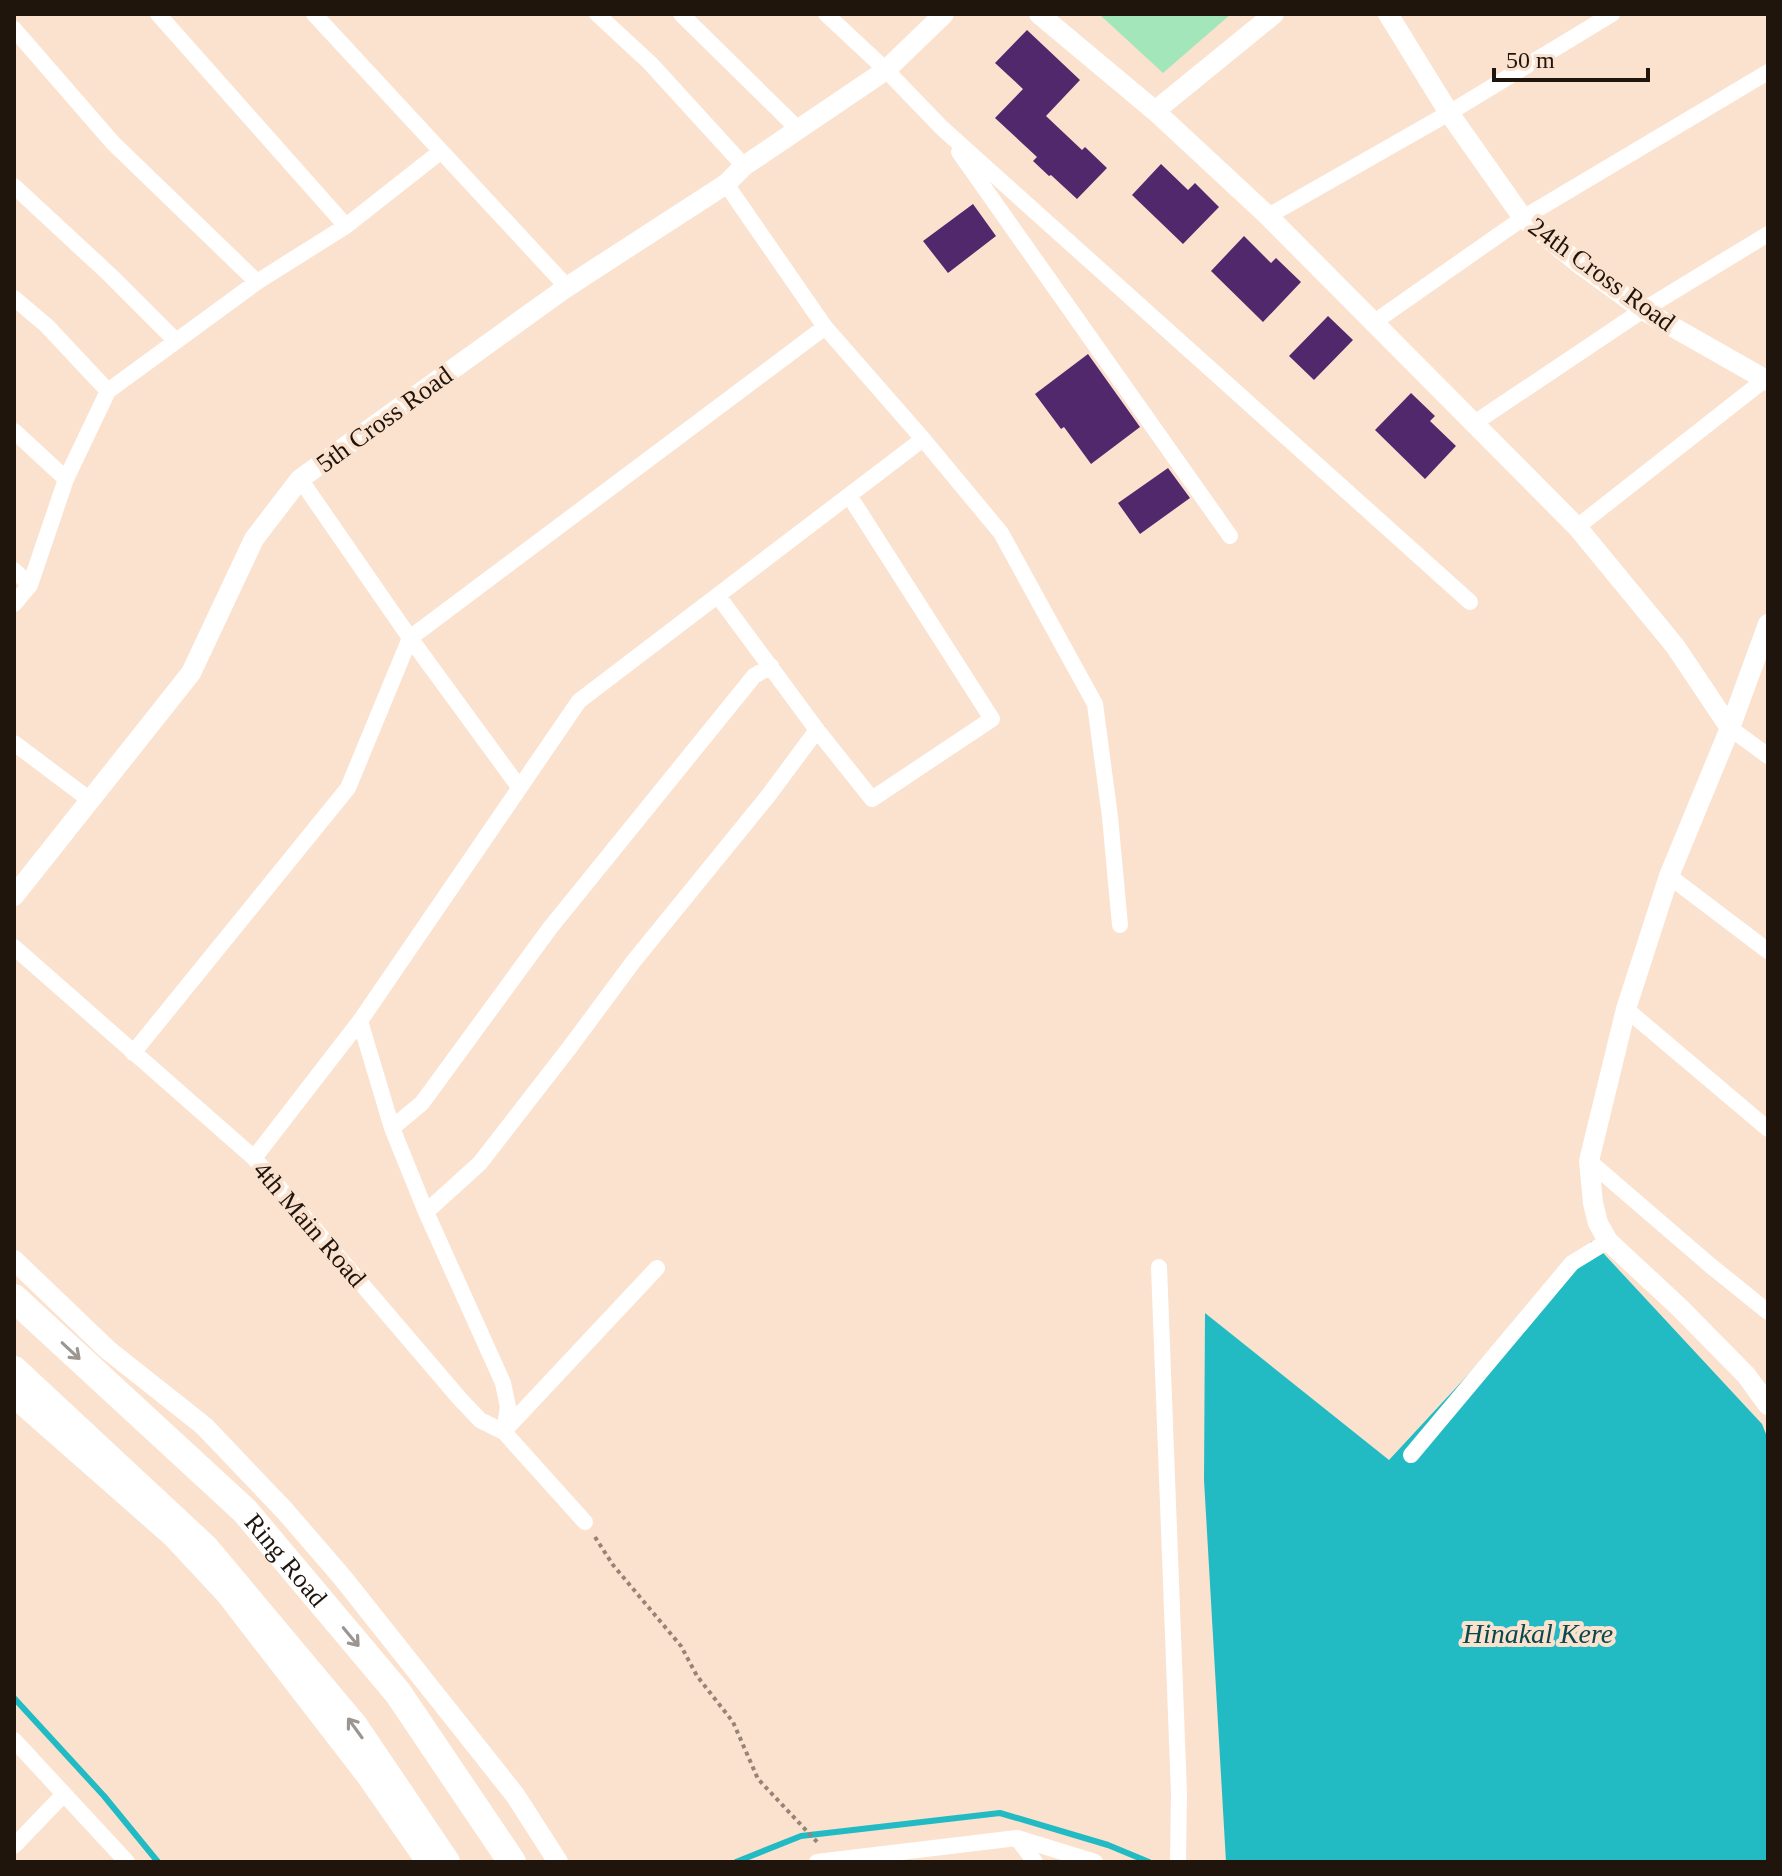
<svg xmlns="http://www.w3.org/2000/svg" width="1782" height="1876" viewBox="0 0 1782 1876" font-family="Georgia,serif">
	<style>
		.green { fill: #a3e6ba }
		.water { fill: #22bbc3 }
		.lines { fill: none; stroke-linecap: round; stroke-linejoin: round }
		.stream { stroke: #22bbc3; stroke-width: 6 }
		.building { fill: #52286c }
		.path { stroke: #978476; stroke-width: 4; stroke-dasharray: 4 4; stroke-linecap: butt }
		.minor { stroke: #fff; stroke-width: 16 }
		.tertiary { stroke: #fff; stroke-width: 20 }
		.trunk { stroke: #fff; stroke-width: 28 }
		.oneway { stroke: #9b9692 }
		.labels { text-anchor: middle; stroke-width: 8; stroke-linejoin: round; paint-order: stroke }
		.street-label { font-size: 26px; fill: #20150d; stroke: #fbe2cf }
		.water-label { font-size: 28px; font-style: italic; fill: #09484c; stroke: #fbe2cf }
	</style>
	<rect width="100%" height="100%" fill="#fbe2cf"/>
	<!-- green -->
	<path class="green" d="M1099,14h132l-68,59z"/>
	<!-- water -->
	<path class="water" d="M1592,1241l170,183 6,15v423h-542l-22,-382 1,-167 184,147z"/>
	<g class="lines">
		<!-- stream -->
		<path class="stream" d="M14,1698l90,98 54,66
			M736,1862l65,-26 199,-23 108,32 41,17"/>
	</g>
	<!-- building -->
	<path class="building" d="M1027,30l53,50 -34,36 36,34 3,-3 22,21 -30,31 -26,-24 -2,1 -16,-15 4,-4 -42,-39 28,-29 -28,-26z
		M1161,164l27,26 7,-7 24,24 -36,37 -51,-49z
		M973,204l23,32 -48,37 -25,-32z
		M1244,236l27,27 5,-5 25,24 -38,40 -52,-51z
		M1328,316l25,24 -39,40 -25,-24z
		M1088,354l52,73 -49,37 -27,-37 -3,2 -26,-35z
		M1411,393l24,23 -5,5 26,25 -31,33 -50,-49z
		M1168,468l22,30 -50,36 -22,-31z"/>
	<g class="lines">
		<!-- path -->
		<path class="path" d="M595,1537l18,28 68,81 16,30 36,46 25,57 61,65"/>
		<!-- minor -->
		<path class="minor" d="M158,14l188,212
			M314,14l253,273
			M597,14l53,49 94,103
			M681,14l117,115
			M826,14l60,56 56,58 528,474
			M14,29l99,114 144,139
			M959,152l271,384
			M14,186l96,89 65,65
			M1268,216l181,-103 163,-99
			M14,298l33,28 61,65
			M1373,323l150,-105 245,-146
			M1473,424l170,-114 125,-76
			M14,431l52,48
			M923,439l78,94 94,171 15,113 10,108
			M300,479l110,159 109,149
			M1577,527l191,-150
			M14,570l16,15
			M718,596l99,134 55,69 120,-80 -142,-222
			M14,604l16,-19 36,-106 42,-88 149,-109 89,-56 94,-74
			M1730,728l38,28
			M14,743l76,57
			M1669,876l99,75
			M14,947l240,211 206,241 20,21 24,12 81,90
			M1626,1009l142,120
			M360,1021l32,107 34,84 77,171 5,24 -4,25
			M133,1053l215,-265 62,-150 415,-311
			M392,1128l30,-25 128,-175 204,-252 17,-10
			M254,1158l106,-137 219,-320 344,-262 -98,-112 -99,-143
			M1589,1161l122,105 57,46
			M426,1212l54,-49 90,-116 63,-85 135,-166 49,-66
			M1159,1267l20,526 -1,69
			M505,1430l152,-162
			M1411,1455l161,-192 36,-22
			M14,1740l113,122
			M1017,1838l18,24
			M14,1846l50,-52
			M817,1862l200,-24 78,24"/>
		<!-- tertiary -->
		<path class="tertiary" d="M1039,14l116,97 113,105 309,311 98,119 55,82
			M1388,14l61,99 74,105 58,47 62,45 125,71
			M1155,111l119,-97
			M1768,624l-38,104 -61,148 -43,133 -37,152 4,42 5,20 10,18 72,67 66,67 22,30
			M14,896l177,-223 63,-134 46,-60 267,-192 159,-103 18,-18 142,-96 58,-56
			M14,1260l94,90 96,76 81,85 57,66 173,218 43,67
			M14,1398l158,139 54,58 140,181 60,86"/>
		<!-- trunk -->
		<g class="trunk">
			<path id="s1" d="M14,1298l231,213 153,182 114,169"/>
			<path d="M14,1370l191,178 149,178 92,136"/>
		</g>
	</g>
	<!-- one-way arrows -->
	<defs><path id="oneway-shaft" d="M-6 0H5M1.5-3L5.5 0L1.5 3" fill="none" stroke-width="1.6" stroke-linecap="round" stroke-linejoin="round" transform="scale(2)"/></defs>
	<g class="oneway">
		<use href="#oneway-shaft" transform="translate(71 1351) rotate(43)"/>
		<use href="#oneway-shaft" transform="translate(351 1637) rotate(50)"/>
		<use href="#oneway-shaft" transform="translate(355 1728) rotate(-126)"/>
	</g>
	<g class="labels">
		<!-- street labels -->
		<g class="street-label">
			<text transform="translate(1602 274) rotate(36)" y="9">24th Cross Road</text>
			<text transform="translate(384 419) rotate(-36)" y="9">5th Cross Road</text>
			<text transform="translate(310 1224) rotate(49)" y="9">4th Main Road</text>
			<text dy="9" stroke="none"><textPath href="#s1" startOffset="378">Ring Road</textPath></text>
		</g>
		<!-- water labels -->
		<g class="water-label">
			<text x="1538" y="1643">Hinakal Kere</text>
		</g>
	</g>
	<!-- border -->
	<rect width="1782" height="1876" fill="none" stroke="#20150d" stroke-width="32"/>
	<!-- scale -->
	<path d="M1494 68v12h154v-12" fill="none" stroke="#20150d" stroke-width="4"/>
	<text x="1506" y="68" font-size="24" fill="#20150d" stroke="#fbe2cf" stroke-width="6" paint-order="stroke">50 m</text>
</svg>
